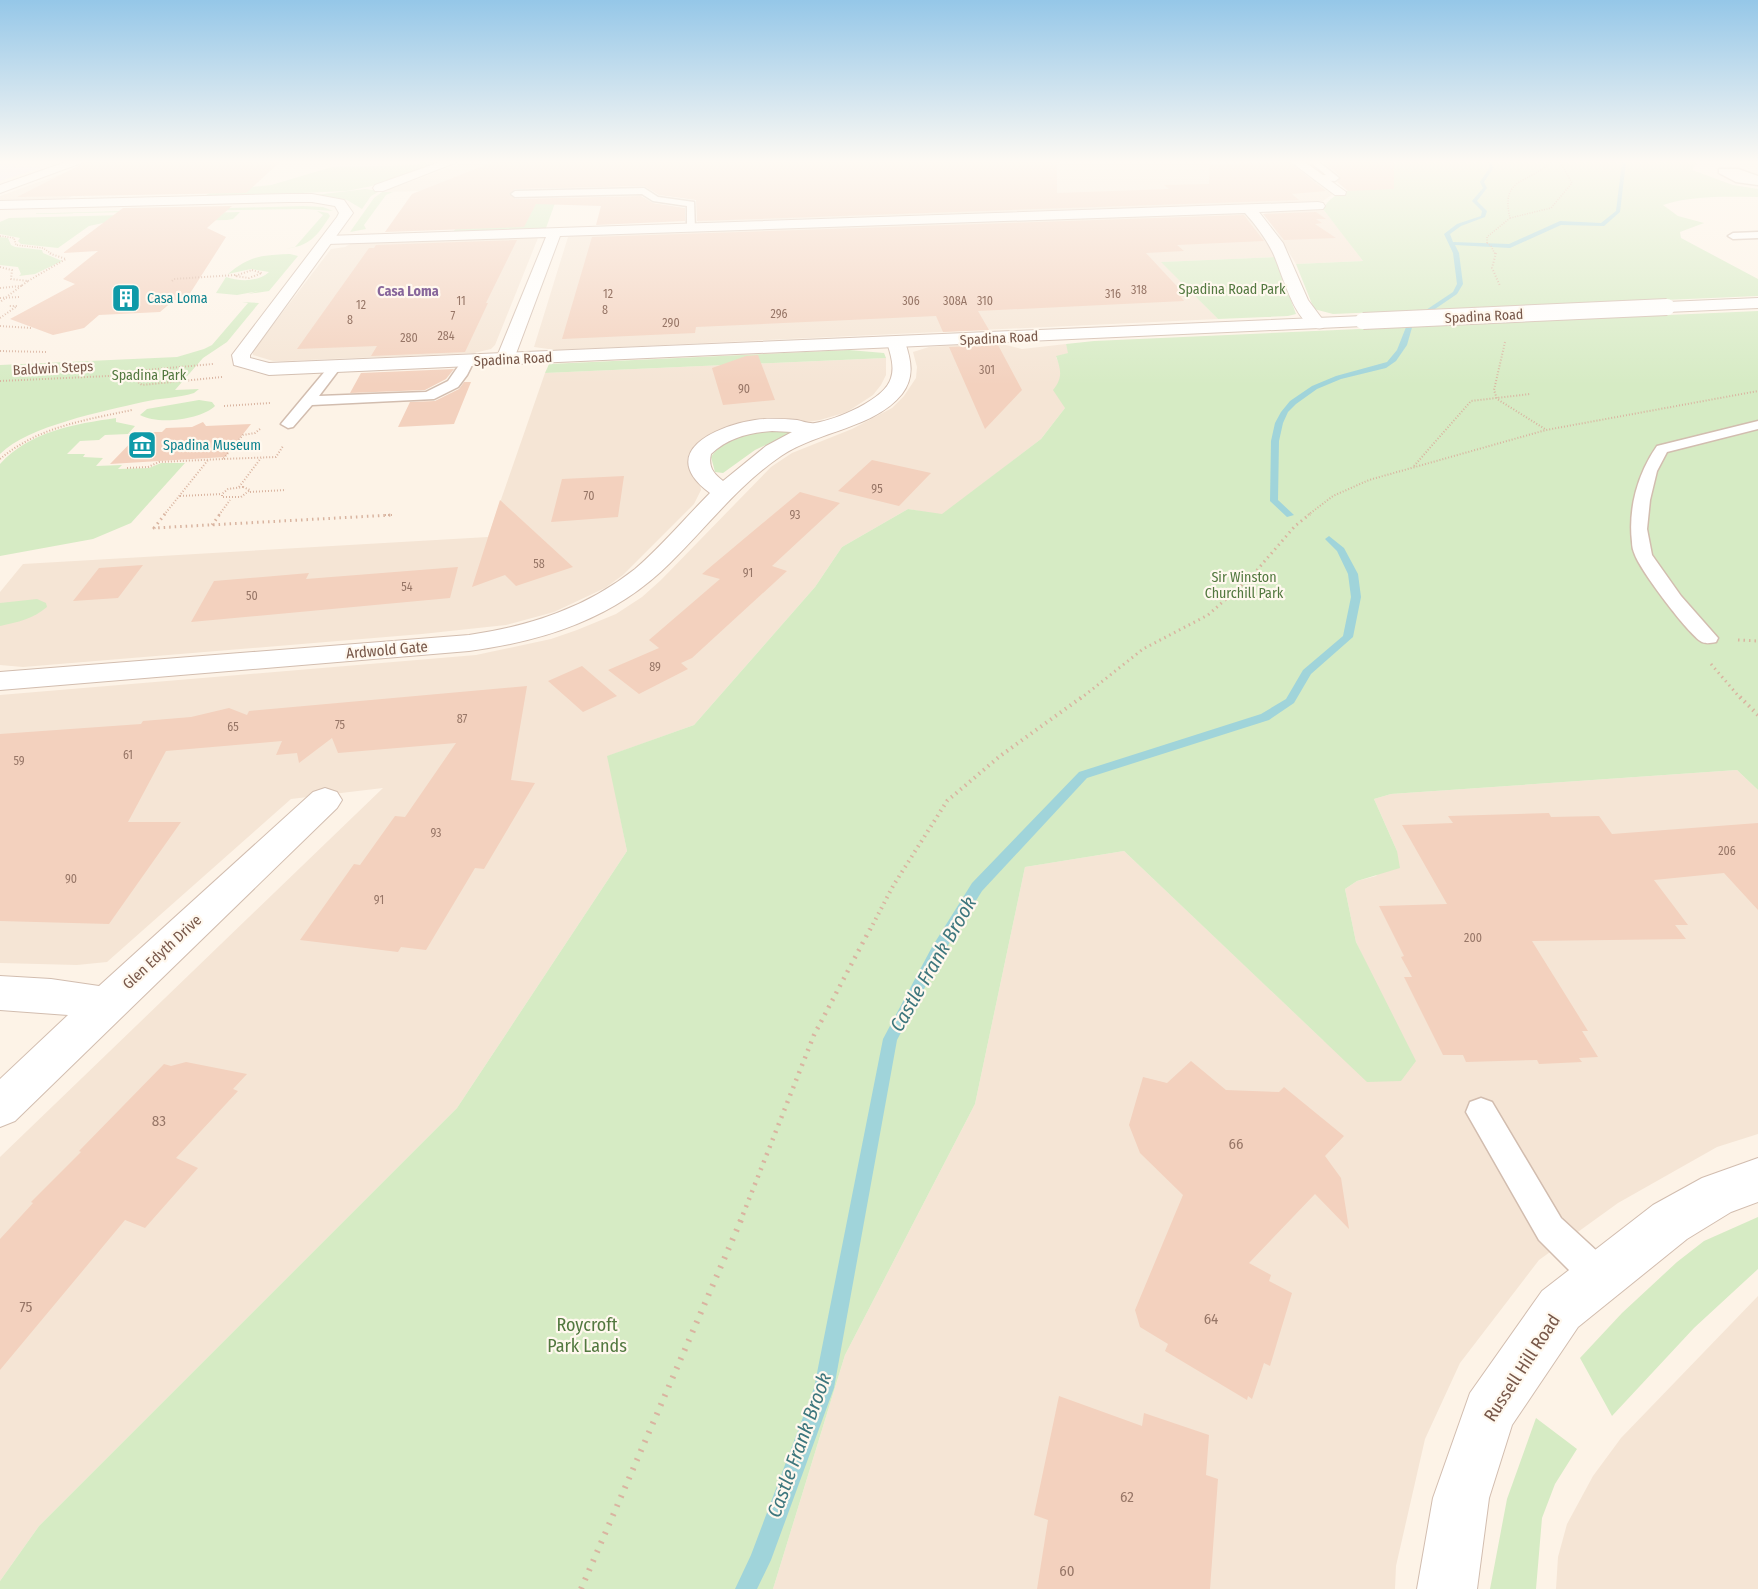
<svg xmlns="http://www.w3.org/2000/svg" width="1758" height="1589" viewBox="0 0 1758 1589" font-family="'Fira Sans Condensed',sans-serif">
	<style>
		.residential { fill: #f5e5d5 }
		.education { fill: #f0e3fa }
		.green { fill: #d6ebc4 }
		.lines { fill: none; stroke-linecap: round; stroke-linejoin: round }
		.stream { fill: #a0d4da; fill-rule: evenodd }
		.building { fill: #f3d1be }
		.service-casing { stroke: #d2bdaf; stroke-width: 3 }
		.minor-casing { stroke: #d2bdaf; stroke-width: 2 }
		.tertiary-casing { stroke: #d2bdaf; stroke-width: 2 }
		.path-far5 { stroke: #d9b4a0; stroke-width: 1.5; stroke-dasharray: 1 1.5; stroke-linecap: butt }
		.path-far4 { stroke: #d9b4a0; stroke-width: 2; stroke-dasharray: 1 2; stroke-linecap: butt }
		.path-far3 { stroke: #d9b4a0; stroke-width: 3; stroke-dasharray: 1.5 4; stroke-linecap: butt }
		.path-far2 { stroke: #d9b4a0; stroke-width: 4; stroke-dasharray: 1.5 4.5; stroke-linecap: butt }
		.path-far1 { stroke: #d9b4a0; stroke-width: 4.5; stroke-dasharray: 2 6; stroke-linecap: butt }
		.path { stroke: #d9b4a0; stroke-width: 6; stroke-dasharray: 2 8; stroke-linecap: butt }
		.service { fill: #fff; fill-rule: evenodd }
		.minor { fill: #fff; fill-rule: evenodd }
		.tertiary { fill: #fff; fill-rule: evenodd }
		.tertiary-bridge-casing { stroke: #d2bdaf; stroke-width: 18; stroke-linecap: butt }
		.path-bridge { stroke: #d9b4a0; stroke-width: 1.5; stroke-dasharray: 1 1.5; stroke-linecap: butt }
		.tertiary-bridge { stroke: #fff; stroke-width: 16 }
		.labels { text-anchor: middle; stroke-width: 4.5; stroke-linejoin: round; paint-order: stroke }
		.number-label { font-size: 12px; fill: #977667 }
		.far-park-label { font-size: 14px; fill: #52783f; stroke: #fff8ee }
		.far-neighbourhood-label { font-size: 14px; font-weight: bold; fill: #87669b; stroke: #fff8ee }
		.far-culture-label { font-size: 14px; fill: #0d838f; stroke: #fff8ee; text-anchor: start }
		.far-street-label { font-size: 14px; fill: #78584a; stroke: #fff8ee }
		.street-label { font-size: 15px; fill: #78584a; stroke: #fff8ee }
		.near-number-label { font-size: 15px; fill: #977667 }
		.near-park-label { font-size: 18px; fill: #52783f; stroke: #fff8ee }
		.near-street-label { font-size: 18px; fill: #78584a; stroke: #fff8ee }
		.near-water-label { font-size: 20px; font-style: italic; fill: #3d767d; stroke: #fff8ee }
	</style>
	<rect width="100%" height="100%" fill="#fdf3e7"/>
	<!-- residential -->
	<path class="residential" d="M95,162h74l-110,39h-59v-5z
		M465,162h827l10,9 34,21 -13,9 -625,21 1,-43 -116,8 -201,5z
		M1323,209l19,24 21,28 -67,3 -30,-49 -2,-1 6,-3z
		M1242,212l7,2 11,14 15,29 -113,5 56,57 -662,31 -22,-3 34,-110 9,-2z
		M535,237l3,1 -43,107 -4,4 -17,4 -189,8h-12l-20,-6v-4l78,-102 14,-2 9,-5z
		M998,343l24,6 44,-5 3,9 -13,4 5,11 -1,14 5,26 -24,31 -99,76 -34,-6 -66,38 -27,40 -121,138 -86,31 19,95 -170,257 -418,418 -39,55v-424l383,-369 -92,11 -184,163 -30,3 -77,-2v-268l476,-40 75,-16 26,-9 39,-16 26,-17 19,-17 110,-113 21,-14 60,-24 40,-21 12,-12 12,-18 1,-11 -4,-15 16,-5z
		M886,358v17l-5,10 -8,10 -26,17 -27,8 -116,19 -10,8 -6,10 1,10 11,17 1,6 -7,14 -71,71 -18,13 -51,24 -48,13 -84,9 -399,33 -23,-2v-73l23,-28 465,-27 57,-164z
		M1737,770l21,20v344l-41,13 -99,56 -79,57 -79,103 -35,76 -29,127 -1,23h-622l72,-234 130,-251 50,-237 99,-16 200,190 59,-42 -27,-57 -11,-53 12,-8 19,-5 21,-25 -23,-52 17,-5z
		M1758,1296v293h-202l2,-32 9,-33 26,-48 28,-38z"/>
	<!-- education -->
	<path class="education" d="M0,162h29l-17,4 4,1h28l-44,14z"/>
	<!-- green -->
	<path class="green" d="M417,162h21l-66,24 -25,5 -139,6 -1,-3 16,-4 48,-5 61,-18 86,-2z
		M1390,162h308l-6,8 41,15 25,4v8c-32,0 -63,-2 -95,8l15,11 26,7 -24,9 1,6 77,41v17l-425,18 -19,-5 -18,-45 67,-3 -40,-52c11,-20 32,-20 52,-22z
		M365,189l15,2 -9,5 -9,13 -15,-9 -32,-5z
		M382,192h11l-7,3 -22,30 2,4 -16,3 24,-34z
		M555,203l-9,25 -92,3 16,-25z
		M303,206l20,1 10,4 -29,-2 -286,5z
		M317,211l11,2 2,3c-13,20 -20,30 -45,33l10,-2 28,-32z
		M240,212l-7,7 -6,1 -124,3 -14,3 -31,22 -37,-4 -3,-3 2,-3 -20,-4v-12l9,-4z
		M0,237l8,1 3,7 4,2 27,3 1,3 19,8 -27,13 -16,2 2,-2 -3,-7 -18,-2z
		M290,254l8,2 -29,35 -21,3 10,-3 -21,4 -21,-2 10,-16c12,4 31,6 43,-5l-18,-3 -23,5c21,-18 34,-19 62,-20z
		M1275,257l21,57 -8,2 -70,3 -57,-57z
		M242,302l17,1 -32,39 -24,16 -28,32 24,-1 -5,4c-16,5 -34,5 -51,9 -39,9 -115,24 -143,52v-89l177,-8 27,-8 8,-4 36,-42z
		M1758,311v479l-21,-20 -346,24 -17,5 23,52 3,17 -43,13 -12,8 11,53 60,119 -15,20 -34,1 -243,-231 -99,16 -50,237 -130,251 -72,234h-773v-8l39,-55 418,-418 170,-257 -20,-95 87,-31 121,-138 27,-40 66,-38 34,5 99,-75 24,-31 -12,-18c10,-12 8,-20 3,-34l12,-3 -2,-9 28,-3z
		M849,350l35,3 2,5 -341,15 4,-9z
		M199,400l13,2 3,4c-15,14 -57,19 -75,9l7,-6z
		M116,418v4l19,4 -7,8 -23,1 -6,5 -19,1 -13,13h18l-2,3 20,1 -7,8 26,-1 -4,4 31,-1 12,-5h24l-54,60 -38,16 -93,17v-92c30,-33 75,-40 116,-46z
		M760,431h31l1,2 -37,17 -32,23 -8,-1 -4,-15c12,-18 30,-21 49,-26z
		M37,599l9,4 1,4c-14,12 -29,15 -47,19v-23z
		M1758,1217v52l-64,59 -82,88 -32,-58 42,-45 55,-51 27,-21z
		M1536,1418l41,31 -22,35 -13,34 -6,71h-46l17,-90z"/>
	<g class="lines">
		<!-- stream -->
		<path class="stream" d="M1488,162h4l2,5 -10,15 3,6 -10,13 10,10 -2,6 -24,9 -11,8 3,8 56,2 51,-23 41,2 15,-12 6,-49h4l-6,50 -16,14 -43,-1 -51,23 -55,-3 4,8 4,31 -6,10 -44,30 -6,21 -11,16 -10,7 -45,11 -24,10 -21,15 -8,8 -5,11 -4,18 -1,59 16,15 -7,2 -17,-16 1,-60 4,-18 6,-11 9,-11 22,-15 24,-10 51,-14 10,-12 11,-28 45,-30 4,-8 -4,-31 -9,-19 13,-10 24,-8 1,-5 -10,-10 11,-13 -3,-6 10,-15z
			M1329,536l15,12 14,26 3,23 -8,40 -42,37 -17,29 -25,17 -182,58 -105,113 -40,64 -45,85 -63,348 -63,172 -14,29h-22l16,-34 63,-167 69,-349 49,-92 40,-64 107,-111 182,-58 25,-15 17,-29 40,-34 8,-39 -3,-23 -11,-23 -12,-12z"/>
	</g>
	<!-- building -->
	<path class="building" d="M86,162h194l-34,31 -229,4z
		M493,162h564v31l112,-4 -5,-4 45,-1 1,-20 79,-2 37,29 -34,3 7,6 -602,21 -1,-21 -37,-5 -15,-9 -129,3 -6,5 6,5 126,-3 12,7 32,5v13l-89,4 5,-19 -65,-2 -12,23 -139,5 27,-38z
		M1323,162h71v27l-46,2 -11,-9 3,-6z
		M232,206l-25,22 19,9 -37,58 -6,5h-9l-14,12 -61,3 -15,13 -31,7 -43,-16 65,-35 -12,-5 35,-28 -35,2 60,-45z
		M1316,212l10,7h-10l6,4 -7,1 21,14 -52,2 -21,-26z
		M1244,215l20,26 -87,4 7,6 -38,2 41,44h-6l3,4 -206,10 11,19 -46,2 -7,-16 -240,11 -1,6 -133,6 30,-102z
		M517,240l-31,63h2l-23,49 -94,4 6,-10 -80,3 72,-101h5l2,-3z
		M998,345l24,45 -37,39 -36,-82z
		M758,355l17,45 -52,5 -11,-37 34,-12z
		M454,369l-8,10 -21,11 -75,3 11,-20z
		M464,382h7l-17,42 -56,3 12,-25 25,-1 24,-12z
		M203,422l3,4 45,-2 -26,33 -115,7 31,-32h21l4,-4 26,-1z
		M872,460l59,13 -32,33 -61,-15z
		M624,476l-6,41 -67,5 11,-43z
		M800,492l40,11 -68,63 15,5 -95,87 -11,5 7,6 -49,25 -31,-24 51,-22 -10,-8 71,-61 -18,-5z
		M500,500l73,67 -57,19 -11,-11 -33,12z
		M143,565l-25,33 -45,3 26,-33z
		M458,567l-8,31 -259,24 23,-41 95,-8 -3,6z
		M582,666l35,30 -34,16 -35,-31z
		M527,686l-16,94 24,3 -51,86 -9,-1 -49,82 -25,-3 -3,5 -98,-12 54,-76 6,1 35,-49 10,1 51,-74 -118,10 -6,-15 -33,25 -2,-10 -21,2 6,-14 -116,10 -38,71h53l-72,102 -109,-3v-187l141,-10 2,-3 48,-4 38,-9 18,7 2,-4z
		M1549,813l2,4 48,-1 13,18 146,-11v87l-34,-37 -70,7 34,45h-13l11,14 -154,2 56,90h-6l16,26 -19,1 3,4 -43,2 -2,-4 -71,2 -3,-7h-20l-39,-78h8l-11,-20 3,-1 -25,-50 68,-2 -45,-79 51,-2 -5,-7z
		M1191,1061l35,29 53,2 5,-5 60,49 -19,20 16,22 8,51 -34,-35 -66,69 22,12 -2,6 23,12 -22,73 -6,-3 -12,36 -4,-3 -1,4 -82,-49 3,-7 -28,-17 -5,-17 48,-115 -43,-42 -11,-28 14,-48 24,6z
		M186,1062l61,12 -14,15 5,2 -62,67 22,10 -53,60 -20,-8 -125,150v-131l33,-36 -2,-1 50,-50 -2,-1 85,-87 7,2z
		M1059,1396l83,30 2,-13 65,22 -3,40 12,4 -8,110h-173l11,-69 -14,-5z"/>
	<g class="lines">
		<!-- service casing -->
		<g class="service-casing">
			<path id="service" d="M1310,162h9l20,16 -4,3 -20,-1v-4l11,-1z
				M1722,169h16l20,7v9l-22,-3 -17,-9v-4z
				M644,188l14,9 36,5 1,27 -8,-2v-21l-34,-5 -11,-7 -127,3 -4,-3 4,-3z
				M1758,232v6l-25,1 -5,-3 5,-3z
				M468,357l6,4 -7,14 -9,12 -24,12 -122,6 -19,22 -5,1 -7,-4 50,-60 4,-1 6,4 -22,29 107,-4 22,-11 16,-23z
				M1758,421v8l-91,23 -10,19 -7,29 -3,29 5,26 29,41 37,42 -2,4c-5,1 -10,2 -14,0 -14,-8 -61,-71 -67,-87 -2,-4 -3,-9 -3,-13 -4,-34 6,-69 25,-96z
				M1481,1098l11,4 69,116 50,46 5,12 -5,12 -12,5 -12,-5 -48,-48 -73,-128 4,-10z"/>
		</g>
		<!-- minor casing -->
		<g class="minor-casing">
			<path id="minor" d="M440,162h17l-74,29h-8l-2,-3 2,-3z
				M1291,162h14l41,30 -1,3h-10z
				M1318,202l5,1 2,3 -2,3 -64,3 24,31 25,57 18,24 -3,4c-27,6 -41,-58 -51,-77 -7,-14 -17,-27 -27,-38l-685,23 -46,123 -2,4h-14l-2,-4 50,-122 -219,7 -7,-4 7,-4z
				M896,337l6,1 3,4c6,18 10,35 -3,52 -27,34 -84,37 -121,62 -43,29 -74,71 -111,107 -55,55 -125,78 -201,88l-469,39v-18l469,-37c61,-9 117,-27 166,-66 27,-23 50,-51 75,-76 -54,-40 5,-67 45,-73 14,-2 28,-1 42,0 5,1 12,4 18,3 20,-3 70,-23 76,-45 4,-12 -1,-25 -4,-36l3,-4zM772,431l20,1 -26,14 -43,35c-10,-8 -15,-14 -12,-27 17,-16 37,-21 61,-23z
				M325,788l12,4 5,8 -5,8 -322,313 -15,6v-48l68,-64 -68,-5v-34l51,3 48,7 214,-194z
				M1758,1158v44l-27,10 -44,27 -109,88 -66,98 -23,73 -12,91h-60l16,-91 37,-105 72,-102 111,-86 49,-27z"/>
		</g>
		<!-- tertiary casing -->
		<g class="tertiary-casing">
			<path id="tertiary" d="M66,162h18l-84,31v-8z
				M289,194h23l32,6 9,13 -103,142v3l19,5 1094,-47 6,1 3,4 -3,4 -6,1 -1094,49 -35,-10 -2,-10 105,-138 2,-4 -4,-7 -23,-4h-23l-289,7v-8z
				M1758,298v10l-91,4 -8,-5 8,-5z"/>
		</g>
		<!-- path-far5 -->
		<path class="path-far5" d="M1510,218l41,-10 21,-25 -12,-21
			M0,236l14,2 2,7 27,3 9,6
			M1487,243v-6l23,-19c-10,-41 18,-34 41,-56
			M1491,246l4,8"/>
		<!-- path-far4 -->
		<path class="path-far4" d="M1496,253l-4,15 8,18
			M0,267l12,3 -1,9 17,2 -7,5
			M252,270l10,3 -13,5 -14,-2z
			M28,281l38,-22 -18,-6
			M172,281l2,-2 61,-4
			M0,288l21,-2 -21,16
			M0,298l19,-1
			M0,318l17,-12h-9
			M0,326l31,2
			M1505,342l-11,48 3,9 48,30
			M0,351l47,1
			M129,376l7,1 6,-3 -2,-1
			M131,377l11,8 80,-8
			M0,381l130,-6 16,-5 67,-6
			M224,406l46,-3
			M260,429l-5,4 -12,2 -20,24 53,-2 7,-11
			M0,459c38,-32 85,-39 132,-49
			M1414,466l57,-65 59,-7
			M127,468l21,-1 11,-5 64,-3
			M239,487l22,-29
			M243,487l7,3 -9,7h-19v-3l6,-5z
			M250,492l36,-2
			M180,496l42,-2
			M164,515l44,-55
			M219,515l11,-15
			M385,515h7
			M1308,515l25,-19 36,-16 177,-50 212,-39"/>
		<!-- path-far3 -->
		<path class="path-far3" d="M165,514l-11,14 238,-13
			M212,525l8,-11
			M1738,640l20,1
			M1711,664l30,35
			M1080,699l63,-50 65,-34 43,-38 44,-51 15,-12"/>
		<!-- path-far2 -->
		<path class="path-far2" d="M1740,697l18,18
			M870,930l23,-44 54,-85 53,-45 82,-59"/>
		<!-- path-far1 -->
		<path class="path-far1" d="M740,1222l74,-187 56,-106"/>
		<!-- path -->
		<path class="path" d="M581,1589l160,-369"/>
		<!-- service -->
		<use href="#service" class="service"/>
		<!-- minor -->
		<use href="#minor" class="minor"/>
		<!-- tertiary -->
		<use href="#tertiary" class="tertiary"/>
		<!-- tertiary-bridge casing -->
		<g class="tertiary-bridge-casing">
			<path id="tertiary-bridge" d="M1363,321l304,-14"/>
		</g>
		<!-- path-bridge -->
		<path class="path-bridge" d="M1487,243l4,3"/>
		<!-- tertiary-bridge -->
		<use href="#tertiary-bridge" class="tertiary-bridge"/>
	</g>
	<!-- sky -->
	<linearGradient id="sky" x2="0" y2="1"><stop stop-color="#95c7e8"/><stop offset="0.42" stop-color="#fefaf4"/><stop offset="1" stop-color="#fefaf4" stop-opacity="0"/></linearGradient>
	<rect width="1758" height="385" fill="url(#sky)"/>
	<!-- icons -->
	<defs>
		<g id="building-square" transform="scale(1.5)"><rect x="-9" y="-9" width="18" height="18" rx="4" fill="#0f9aa8" stroke="#fff8ee"/><path d="M-4-6H4V6H1V3H-1V6H-4ZM-2.5-4.3h1.7v1.8h-1.7ZM.8-4.3h1.7v1.8H.8ZM-2.5-1h1.7V.8h-1.7ZM.8-1h1.7V.8H.8Z" fill="#fff"/></g>
		<g id="museum-square" transform="scale(1.5)"><rect x="-9" y="-9" width="18" height="18" rx="4" fill="#0f9aa8" stroke="#fff8ee"/><path d="M0-6L6-3V-2H-6V-3ZM-5-1h2V3h-2ZM-1-1h2V3h-2ZM3-1h2V3H3ZM-6 4H6V6H-6Z" fill="#fff"/></g>
	</defs>
	<g fill-rule="evenodd">
		<use href="#building-square" x="126" y="298"/>
		<use href="#museum-square" x="142" y="445"/>
	</g>
	<g class="labels">
		<!-- number labels -->
		<g class="number-label">
			<text x="1139" y="294">318</text>
			<text x="608" y="298">12</text>
			<text x="1113" y="298">316</text>
			<text x="461" y="305">11</text>
			<text x="911" y="305">306</text>
			<text x="955" y="305">308A</text>
			<text x="985" y="305">310</text>
			<text x="361" y="309">12</text>
			<text x="605" y="314">8</text>
			<text x="779" y="318">296</text>
			<text x="453" y="320">7</text>
			<text x="350" y="324">8</text>
			<text x="671" y="327">290</text>
			<text x="446" y="340">284</text>
			<text x="409" y="342">280</text>
			<text x="987" y="374">301</text>
			<text x="744" y="393">90</text>
			<text x="877" y="493">95</text>
			<text x="589" y="500">70</text>
			<text x="795" y="519">93</text>
			<text x="539" y="568">58</text>
			<text x="748" y="577">91</text>
			<text x="407" y="591">54</text>
			<text x="252" y="600">50</text>
			<text x="655" y="671">89</text>
			<text x="462" y="723">87</text>
			<text x="340" y="729">75</text>
			<text x="233" y="731">65</text>
			<text x="128" y="759">61</text>
			<text x="19" y="765">59</text>
			<text x="436" y="837">93</text>
			<text x="1727" y="855">206</text>
			<text x="71" y="883">90</text>
			<text x="379" y="904">91</text>
			<text x="1473" y="942">200</text>
		</g>
		<!-- far-park labels -->
		<g class="far-park-label">
			<text x="1232" y="294">Spadina Road Park</text>
			<text x="149" y="380">Spadina Park</text>
			<text x="1244" y="582">Sir Winston<tspan x="1244" dy="16">Churchill Park</tspan></text>
		</g>
		<!-- far-neighbourhood labels -->
		<g class="far-neighbourhood-label">
			<text x="408" y="296">Casa Loma</text>
		</g>
		<!-- far-culture labels -->
		<g class="far-culture-label">
			<text x="147" y="303">Casa Loma</text>
			<text x="163" y="450">Spadina Museum</text>
		</g>
		<!-- far-street labels -->
		<g class="far-street-label">
			<text transform="translate(1484 316) rotate(-3)" y="5">Spadina Road</text>
			<text transform="translate(999 338) rotate(-3)" y="5">Spadina Road</text>
			<text transform="translate(513 359) rotate(-3)" y="5">Spadina Road</text>
			<text transform="translate(53 368) rotate(-3)" y="5">Baldwin Steps</text>
		</g>
		<!-- street labels -->
		<g class="street-label">
			<text transform="translate(387 650) rotate(-5)" y="5">Ardwold Gate</text>
			<text transform="translate(162 952) rotate(-43)" y="5">Glen Edyth Drive</text>
		</g>
		<!-- near-number labels -->
		<g class="near-number-label">
			<text x="159" y="1126">83</text>
			<text x="1236" y="1149">66</text>
			<text x="26" y="1312">75</text>
			<text x="1211" y="1324">64</text>
			<text x="1127" y="1502">62</text>
			<text x="1067" y="1576">60</text>
		</g>
		<!-- near-park labels -->
		<g class="near-park-label">
			<text x="587" y="1331">Roycroft<tspan x="587" dy="21">Park Lands</tspan></text>
		</g>
		<!-- near-street labels -->
		<g class="near-street-label">
			<text transform="translate(1522 1368) rotate(-57)" y="6">Russell Hill Road</text>
		</g>
		<!-- near-water labels -->
		<g class="near-water-label">
			<text transform="translate(933 964) rotate(-60)" y="7">Castle Frank Brook</text>
			<text transform="translate(799 1445) rotate(-70)" y="7">Castle Frank Brook</text>
		</g>
	</g>
</svg>
